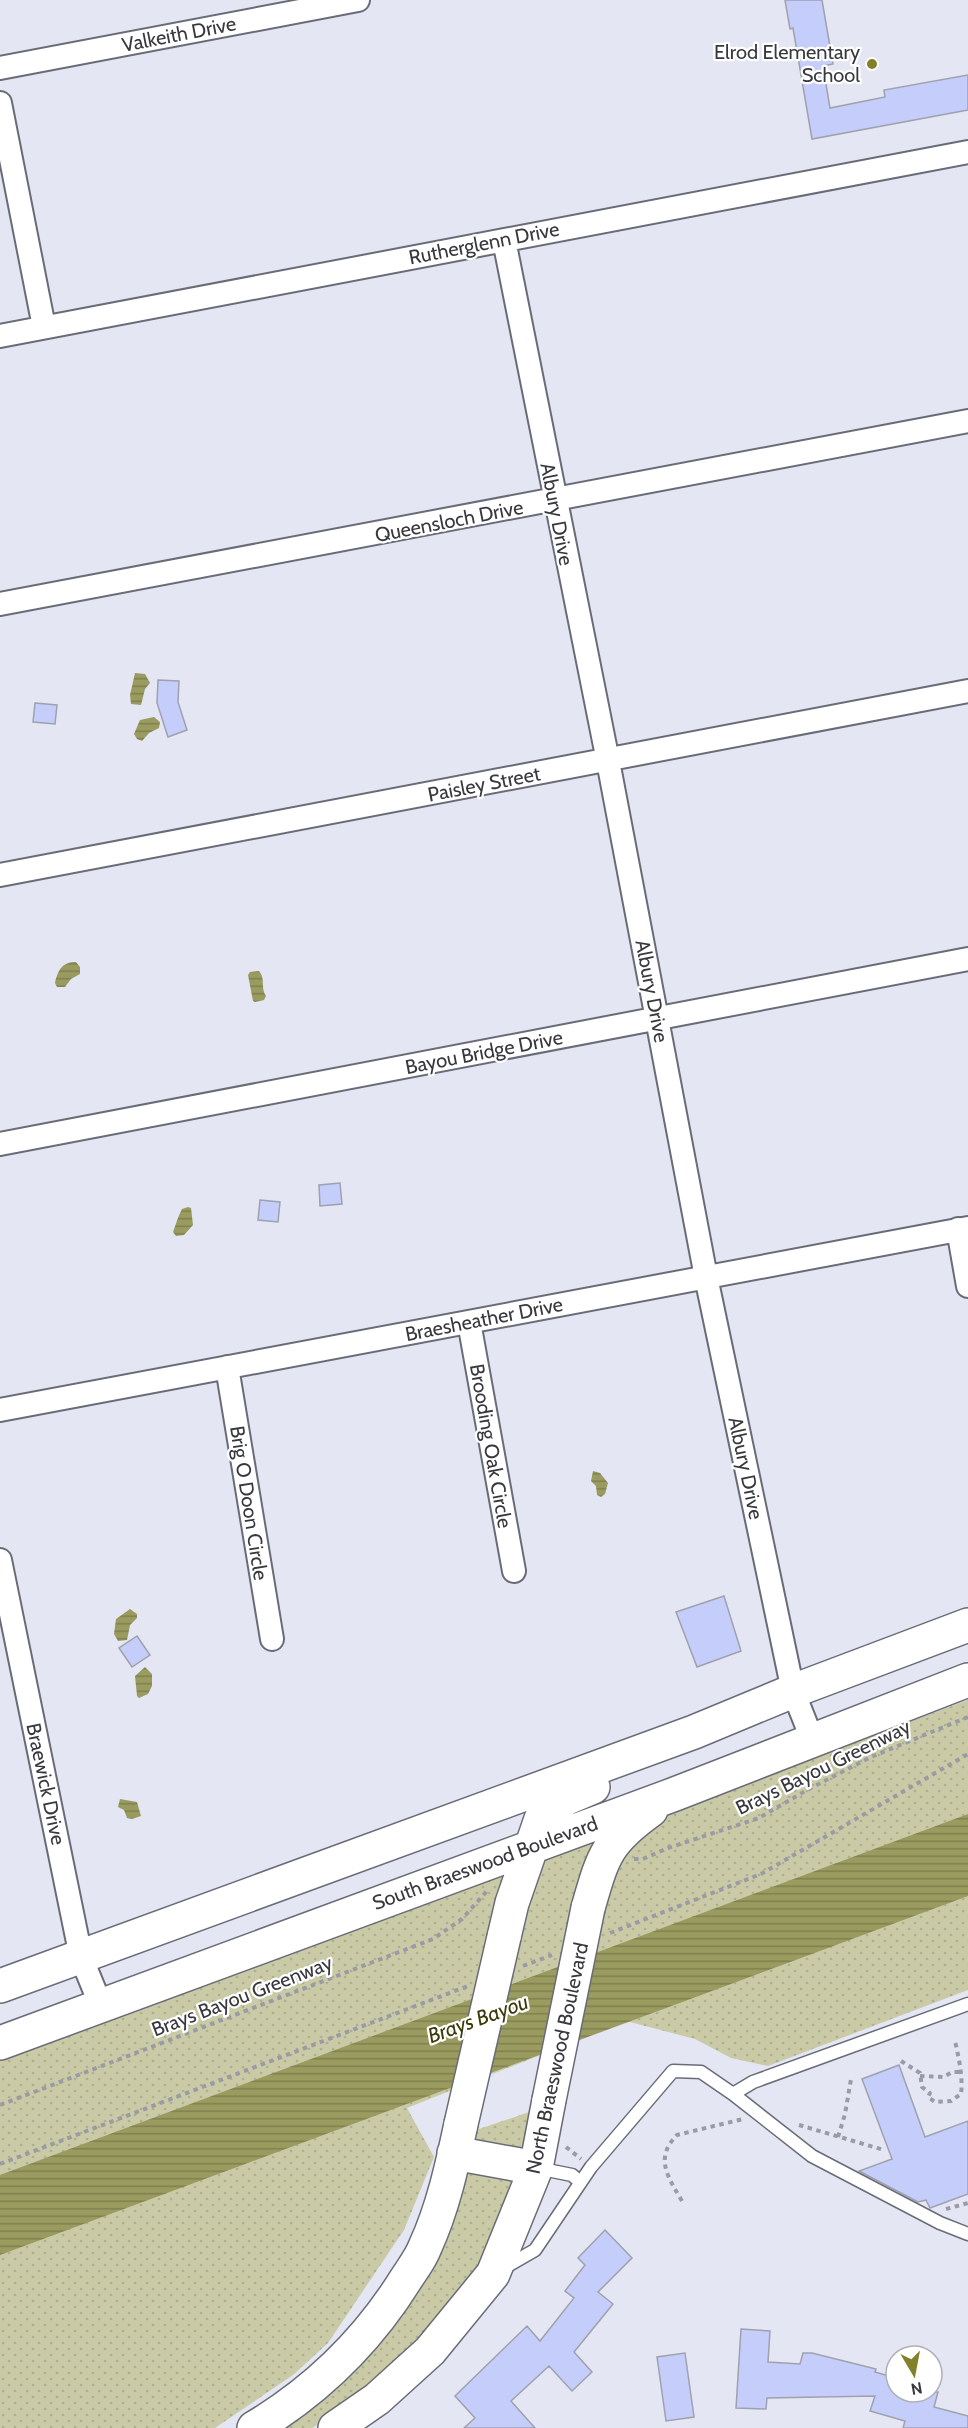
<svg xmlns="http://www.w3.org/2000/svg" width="968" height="2428" viewBox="0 0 968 2428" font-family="Cabin,sans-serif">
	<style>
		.grass { fill: url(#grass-dots) }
		.water { fill: url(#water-rules) }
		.building { fill: #c5cdfb; stroke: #9fa1ae; stroke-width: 1.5 }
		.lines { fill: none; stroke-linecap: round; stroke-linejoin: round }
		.service-casing { stroke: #696c77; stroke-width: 15 }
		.minor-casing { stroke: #696c77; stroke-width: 26 }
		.secondary-casing { stroke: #696c77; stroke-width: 36 }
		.path { stroke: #9a9ba5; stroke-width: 4; stroke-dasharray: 4.5 4.5; stroke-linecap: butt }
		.service { stroke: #fff; stroke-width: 12 }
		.minor { stroke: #fff; stroke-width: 22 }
		.secondary { stroke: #fff; stroke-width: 33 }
		.secondary-bridge-casing { stroke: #696c77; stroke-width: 36; stroke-linecap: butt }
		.secondary-bridge { stroke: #fff; stroke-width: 33 }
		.poi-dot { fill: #81812a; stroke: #fff; stroke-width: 2 }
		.labels { text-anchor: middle; stroke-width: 4.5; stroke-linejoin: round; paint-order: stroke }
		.street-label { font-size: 20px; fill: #38393e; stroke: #fff }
		.poi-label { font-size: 20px; fill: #38393e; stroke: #fff; text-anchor: end }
		.water-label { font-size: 21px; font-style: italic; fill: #3b3b0a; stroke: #fff }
	</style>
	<defs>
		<pattern id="grass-dots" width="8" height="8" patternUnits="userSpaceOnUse" patternTransform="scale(1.5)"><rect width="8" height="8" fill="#cacba6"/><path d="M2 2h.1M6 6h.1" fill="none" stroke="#aeaf90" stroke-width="1.8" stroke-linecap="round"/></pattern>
		<pattern id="water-rules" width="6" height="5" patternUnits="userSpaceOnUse" patternTransform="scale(1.5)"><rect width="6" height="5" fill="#9a9b5f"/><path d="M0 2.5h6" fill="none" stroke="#7f7f50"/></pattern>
	</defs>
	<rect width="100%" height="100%" fill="#e4e6f4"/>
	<!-- grass -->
	<path class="grass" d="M968,1700v290l-200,76 -37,-8 -36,-19 -69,-18 -219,87 27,49 -30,73 -76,113 -35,32 -78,53h-215v-370z
		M532,2111l-9,40 -49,-10 2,-11z
		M465,2170l50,8 -27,70 -28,44 -52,65 -44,37 -52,34h-37l46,-33z"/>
	<!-- water -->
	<path class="water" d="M135,673l10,1 5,9 -5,6 -4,16 -10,-1 -1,-9z
		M154,717l6,5 -1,6 -10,5 -7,8 -5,-2 -3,-5 6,-14z
		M76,962l4,5v7l-9,5 -6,8h-8l-2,-4c3,-13 7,-21 21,-21z
		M259,971c7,8 1,16 7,25l-2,4 -9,2 -2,-1 -5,-26 2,-3z
		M188,1207l3,1 2,17 -9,10 -8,1 -3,-4c3,-8 5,-16 9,-23z
		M593,1471l7,2 8,10 -3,11 -4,3 -4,-2 -1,-9 -5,-5z
		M130,1609l7,5v4l-7,7 -3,15 -9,1 -4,-7 2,-15z
		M145,1667l7,7v12l-4,8 -9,4 -2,-2 -2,-20z
		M120,1799l17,3 4,14 -9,3 -5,-1 -3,-8 -6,-3z
		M968,1814v82l-968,359v-80z"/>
	<!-- building -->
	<path class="building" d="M785,0h37l11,64 -10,2 7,42 55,-11 -1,-7 84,-15v35l-156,29 -19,-111 -3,1z
		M158,680l21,1 -1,21 9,28 -19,7 -11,-34z
		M35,703l22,2 -2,19 -22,-2z
		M340,1183l2,21 -22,2 -1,-21z
		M260,1200l20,2 -2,20 -20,-2z
		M724,1596l17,55 -44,16 -21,-55z
		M137,1636l13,19 -18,12 -13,-19z
		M899,2065l26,72 43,-16v73l-38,14 -4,-8 -8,2 -59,-31 33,-12 -30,-80z
		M605,2230l27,28 -34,34 15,12 -39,48 18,20 -20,19 -23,-25 -38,35 24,27h-71l11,-10 -20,-22 72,-70 13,15 34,-43 -9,-7 20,-26 -7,-7z
		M741,2329l29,2 -2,31 32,2 3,-11h9l64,16 -1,3 21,6v14h42l-4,15 34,9v12h-65l2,-7 -35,-10 5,-15 -108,2 -1,11 -30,-1z
		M685,2353l9,64 -28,4 -9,-64z"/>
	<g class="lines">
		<!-- service casing -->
		<g class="service-casing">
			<path id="service" d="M733,2094l79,62 128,67 28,11
				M537,2168l35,7 8,7
				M502,2269l33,-19 56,-83 82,-96 28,1 32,22 20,-12 215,-78"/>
		</g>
		<!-- minor casing -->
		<g class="minor-casing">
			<path id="minor" d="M0,68l358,-68
				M0,103l44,224
				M504,240l104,521 98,516 87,414 19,48
				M0,336l968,-184
				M0,604l968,-183
				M0,875l968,-184
				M0,1144l968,-185
				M958,1229l10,57
				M469,1322l45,249
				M227,1367l45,272
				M0,1410l968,-182
				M0,1560l81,397 20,49"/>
		</g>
		<!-- secondary casing -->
		<g class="secondary-casing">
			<path id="secondary" d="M588,1908c15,-52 18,-66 63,-98
				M504,1937l8,-34 29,-84 12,-12 14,-9 26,-11
				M0,1986l694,-254 99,-41 175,-66
				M0,2043l675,-249 293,-114
				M454,2153l82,15
				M254,2428c62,-37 114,-88 152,-149 7,-11 15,-21 19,-32 18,-39 27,-81 36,-123
				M335,2428l42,-29 53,-48 63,-77 43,-106 13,-68"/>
		</g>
		<!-- path -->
		<path class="path" d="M634,1859h9l25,-11 91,-30 48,-28 64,-33 97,-40
			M610,1933l151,-59 207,-120
			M523,1966l29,-11
			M901,2061l19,12 2,14 8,6 -2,4 7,5 16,-1 10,-7c2,-17 -2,-35 -6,-53
			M920,2076l24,1 8,-5h8
			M0,2105l433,-166 29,-20 25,-28
			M799,2125l85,25
			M838,2137l7,-23 6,-35
			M566,2147l15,12
			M0,2164l468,-178
			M682,2201c-14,-24 -28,-43 -5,-66l66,-16
			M946,2209l22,-6"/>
		<!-- service -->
		<use href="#service" class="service"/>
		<!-- minor -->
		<use href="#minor" class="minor"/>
		<!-- secondary -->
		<use href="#secondary" class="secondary"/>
		<!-- secondary-bridge casing -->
		<g class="secondary-bridge-casing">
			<path id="secondary-bridge" d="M549,2100l39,-192
				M461,2124l43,-187"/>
		</g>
		<!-- secondary-bridge -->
		<use href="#secondary-bridge" class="secondary-bridge"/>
	</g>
	<!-- markers -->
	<circle class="poi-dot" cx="872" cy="64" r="6"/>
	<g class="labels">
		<!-- street labels -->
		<g class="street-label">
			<text transform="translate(179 34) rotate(-11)" y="7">Valkeith Drive</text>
			<text transform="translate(484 243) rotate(-11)" y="7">Rutherglenn Drive</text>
			<text transform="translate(557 514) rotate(79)" y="7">Albury Drive</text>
			<text transform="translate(449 521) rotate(-11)" y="7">Queensloch Drive</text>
			<text transform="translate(484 784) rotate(-11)" y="7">Paisley Street</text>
			<text transform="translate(652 991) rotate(79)" y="7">Albury Drive</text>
			<text transform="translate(484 1052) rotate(-11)" y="7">Bayou Bridge Drive</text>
			<text transform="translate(484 1319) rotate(-11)" y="7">Braesheather Drive</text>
			<text transform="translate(491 1446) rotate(80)" y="7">Brooding Oak Circle</text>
			<text transform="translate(746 1468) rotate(78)" y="7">Albury Drive</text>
			<text transform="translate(249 1503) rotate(81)" y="7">Brig O Doon Circle</text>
			<text transform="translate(823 1767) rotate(-26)" y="7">Brays Bayou Greenway</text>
			<text transform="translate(46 1784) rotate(78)" y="7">Braewick Drive</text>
			<text transform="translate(485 1863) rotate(-20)" y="7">South Braeswood Boulevard</text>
			<text transform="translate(242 1996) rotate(-21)" y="7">Brays Bayou Greenway</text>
			<text transform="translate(557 2058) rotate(-78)" y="7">North Braeswood Boulevard</text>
		</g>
		<!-- poi labels -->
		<g class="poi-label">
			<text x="860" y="59">Elrod Elementary<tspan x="860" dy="23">School</tspan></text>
		</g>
		<!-- water labels -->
		<g class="water-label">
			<text transform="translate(478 2019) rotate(-20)" y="7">Brays Bayou</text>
		</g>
	</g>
	<!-- north arrow -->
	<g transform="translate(914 2374) rotate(170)"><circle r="28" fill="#ffffff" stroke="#afb0b2" stroke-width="1.5"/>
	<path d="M0-4.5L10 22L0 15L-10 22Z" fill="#81812a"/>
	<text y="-9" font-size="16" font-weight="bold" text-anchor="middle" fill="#38393e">N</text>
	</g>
</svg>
